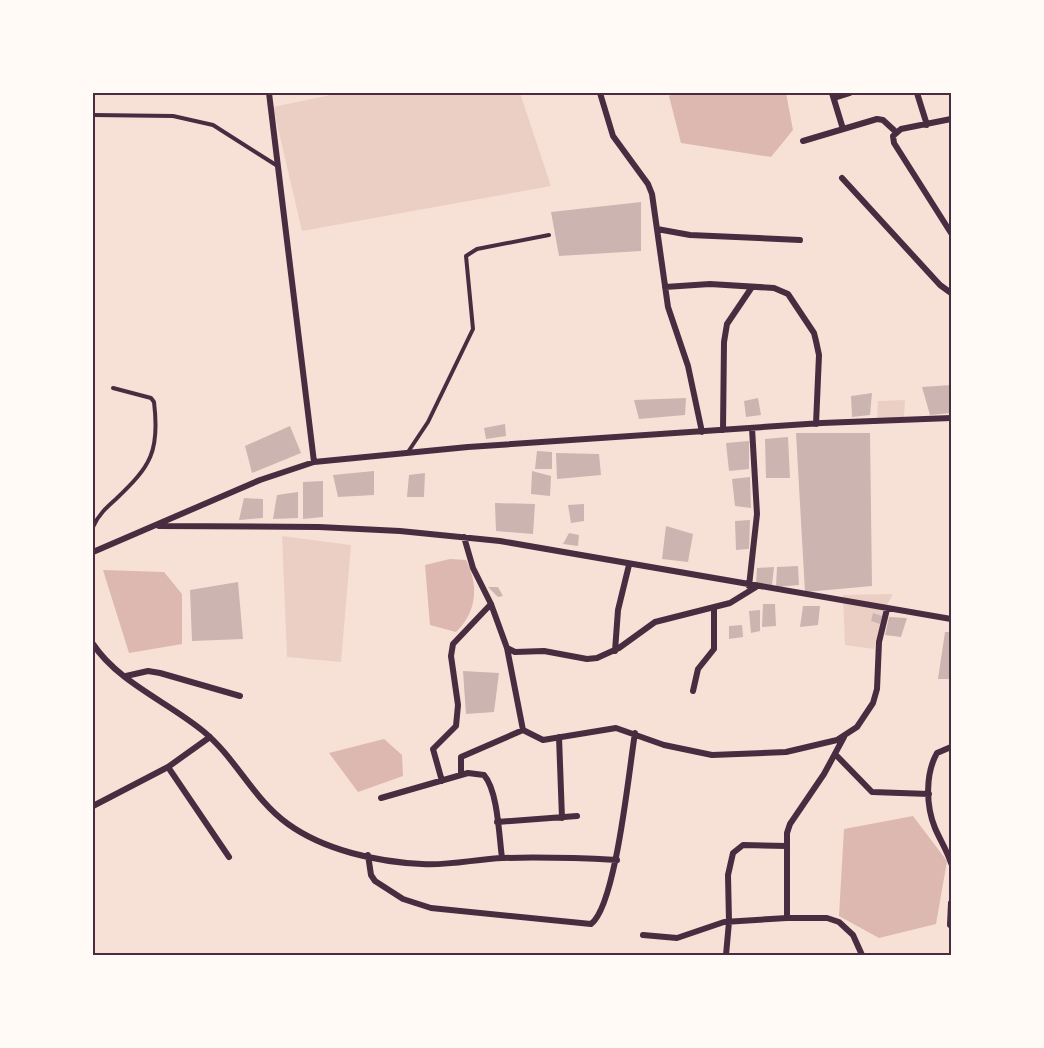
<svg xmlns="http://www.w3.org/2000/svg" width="1044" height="1048" viewBox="0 0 1044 1048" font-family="Commissioner,sans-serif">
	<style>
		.green { fill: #ebcfc5 }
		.water { fill: #dcb8b0 }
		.building { fill: #ccb4b1 }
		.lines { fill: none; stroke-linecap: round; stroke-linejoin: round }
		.service { stroke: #4a2c40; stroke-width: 4 }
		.minor { stroke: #4a2c40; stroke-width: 6 }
		.neatline { fill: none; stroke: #4a2c40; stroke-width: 2 }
	</style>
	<rect width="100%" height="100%" fill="#f7e1d7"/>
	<!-- green -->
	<path class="green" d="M340,93h180l31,93 -249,45 -29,-124z
		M905,400l-1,17 -27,2 1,-18z
		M282,536l69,9 -10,117 -54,-5z
		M893,594l-10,18 -9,37 -29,-4 -2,-50z"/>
	<!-- water -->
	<path class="water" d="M674,93h112l7,37 -22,27 -90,-14 -12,-47z
		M450,559l16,1c13,25 11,52 -10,72l-26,-7 -5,-60z
		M103,570l61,2 18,22v50l-53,9z
		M384,739l18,16 1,21 -45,16 -29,-39z
		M913,816l34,45 -11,63 -57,14 -40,-22 5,-87z"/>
	<!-- building -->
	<path class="building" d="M641,202v49l-82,5 -8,-44z
		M951,385v28l-21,2 -8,-28z
		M872,393l-2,22 -18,2 -1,-21z
		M686,398l-1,17 -46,4 -5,-19z
		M758,398l3,17 -15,2 -2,-16z
		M505,424l1,12 -20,3 -2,-11z
		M290,426l11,27 -49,20 -7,-27z
		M796,433h74l2,153 -67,6z
		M788,437l2,41h-24l-1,-39z
		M749,441v28l-20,2 -3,-28z
		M537,451l15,1v17h-17z
		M556,453l43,1 2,21 -44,4z
		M374,471v24l-36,2 -5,-22z
		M532,471l19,5 -1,20 -19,-2z
		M425,473l-1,24h-17l2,-22z
		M750,477l1,31 -16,-2 -3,-27z
		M323,481v36l-20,2v-37z
		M298,492v26l-25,1 4,-24z
		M244,498l19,1v19l-24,2z
		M495,503l40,1 -2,30 -37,-3z
		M584,504v17l-13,2 -3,-18z
		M750,520l-1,29 -13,1 -1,-29z
		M666,526l27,8 -5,28 -26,-3z
		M569,533l10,2 -1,11 -15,-2z
		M798,566l1,19 -23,2 1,-20z
		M774,567l-2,18 -16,-1 1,-16z
		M238,582l5,57 -51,2 -2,-51z
		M488,587h10l5,9 -5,1z
		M763,604h12l1,22 -14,1z
		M803,606h17l-2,19 -18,2z
		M760,610v21l-9,2 -2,-22z
		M873,613l9,3 -2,8 -9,-3z
		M889,617l18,1 -6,19 -16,-2z
		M742,625l1,12 -14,2v-13z
		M945,632h6v41l-1,6h-12z
		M463,671l36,2 -5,39 -28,2z"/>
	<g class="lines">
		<!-- service -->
		<path class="service" d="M93,115l80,1 40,9 63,40
			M408,452l20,-30 45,-93 -7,-73 11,-7 72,-14
			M93,527c5,-12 14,-20 23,-28 35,-33 44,-48 38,-97l-3,-4 -38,-10"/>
		<!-- minor -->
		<path class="minor" d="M269,93l45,369
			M600,93l13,43 35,48 4,10 16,113 20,59 14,66
			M832,93l11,36
			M917,93l10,32
			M834,98l16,-5
			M951,119l-50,10 -8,7 1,7 57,90
			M803,141l74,-22 6,1 13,12
			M842,178l98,107 11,8
			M657,229l33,6 110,5
			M665,287l45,-3 64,4 14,6 26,39 2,8 3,14 -3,69
			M723,430l1,-88 3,-18 25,-37
			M159,526l160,1 81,4 100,10 451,78
			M464,537l9,31 18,36 16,44 8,4 29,-1 43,8 10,-1 22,-10 36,-26 75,-19 26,-16
			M93,552l167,-72 54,-18 154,-15 354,-24 129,-5
			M749,586l8,-72 -5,-86
			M93,644c25,38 75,58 110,87 33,27 50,68 85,93 36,26 89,38 134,40 26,2 54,-5 81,-6 38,-1 76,0 114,2
			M507,648l16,82
			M615,651l3,-41 11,-45
			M126,676l22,-5 12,2 80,23
			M693,691l5,-22 16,-20v-42
			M559,737l3,81
			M951,747l-14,6c-12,21 -11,53 -2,75 5,12 12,22 16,35
			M836,755l36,37 57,2
			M168,767l61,90
			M461,775v-18l62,-27 20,10 73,-12 48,17 48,10 74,-3 51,-12 20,-13 16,-24 4,-14 2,-47 8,-33
			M442,781l-9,-32 23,-23 2,-21 -7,-49 2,-12 38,-40
			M381,798l87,-25 16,2c14,16 15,61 18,83
			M93,806l75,-39 42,-30
			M497,822l80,-6
			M368,855l3,20 4,6 28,18 28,9 160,16c25,-18 38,-155 44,-191
			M787,918v-85l3,-9 34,-50 20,-37
			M950,925l1,-22
			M643,935l34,3 47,-16 63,-4h40l12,4 14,13 9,20
			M726,955l3,-33 -1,-47 5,-22 10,-8 44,1"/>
	</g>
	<!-- border -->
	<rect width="1044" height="1048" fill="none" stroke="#fffaf5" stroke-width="189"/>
	<rect x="94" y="94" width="856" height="860" class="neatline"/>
</svg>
